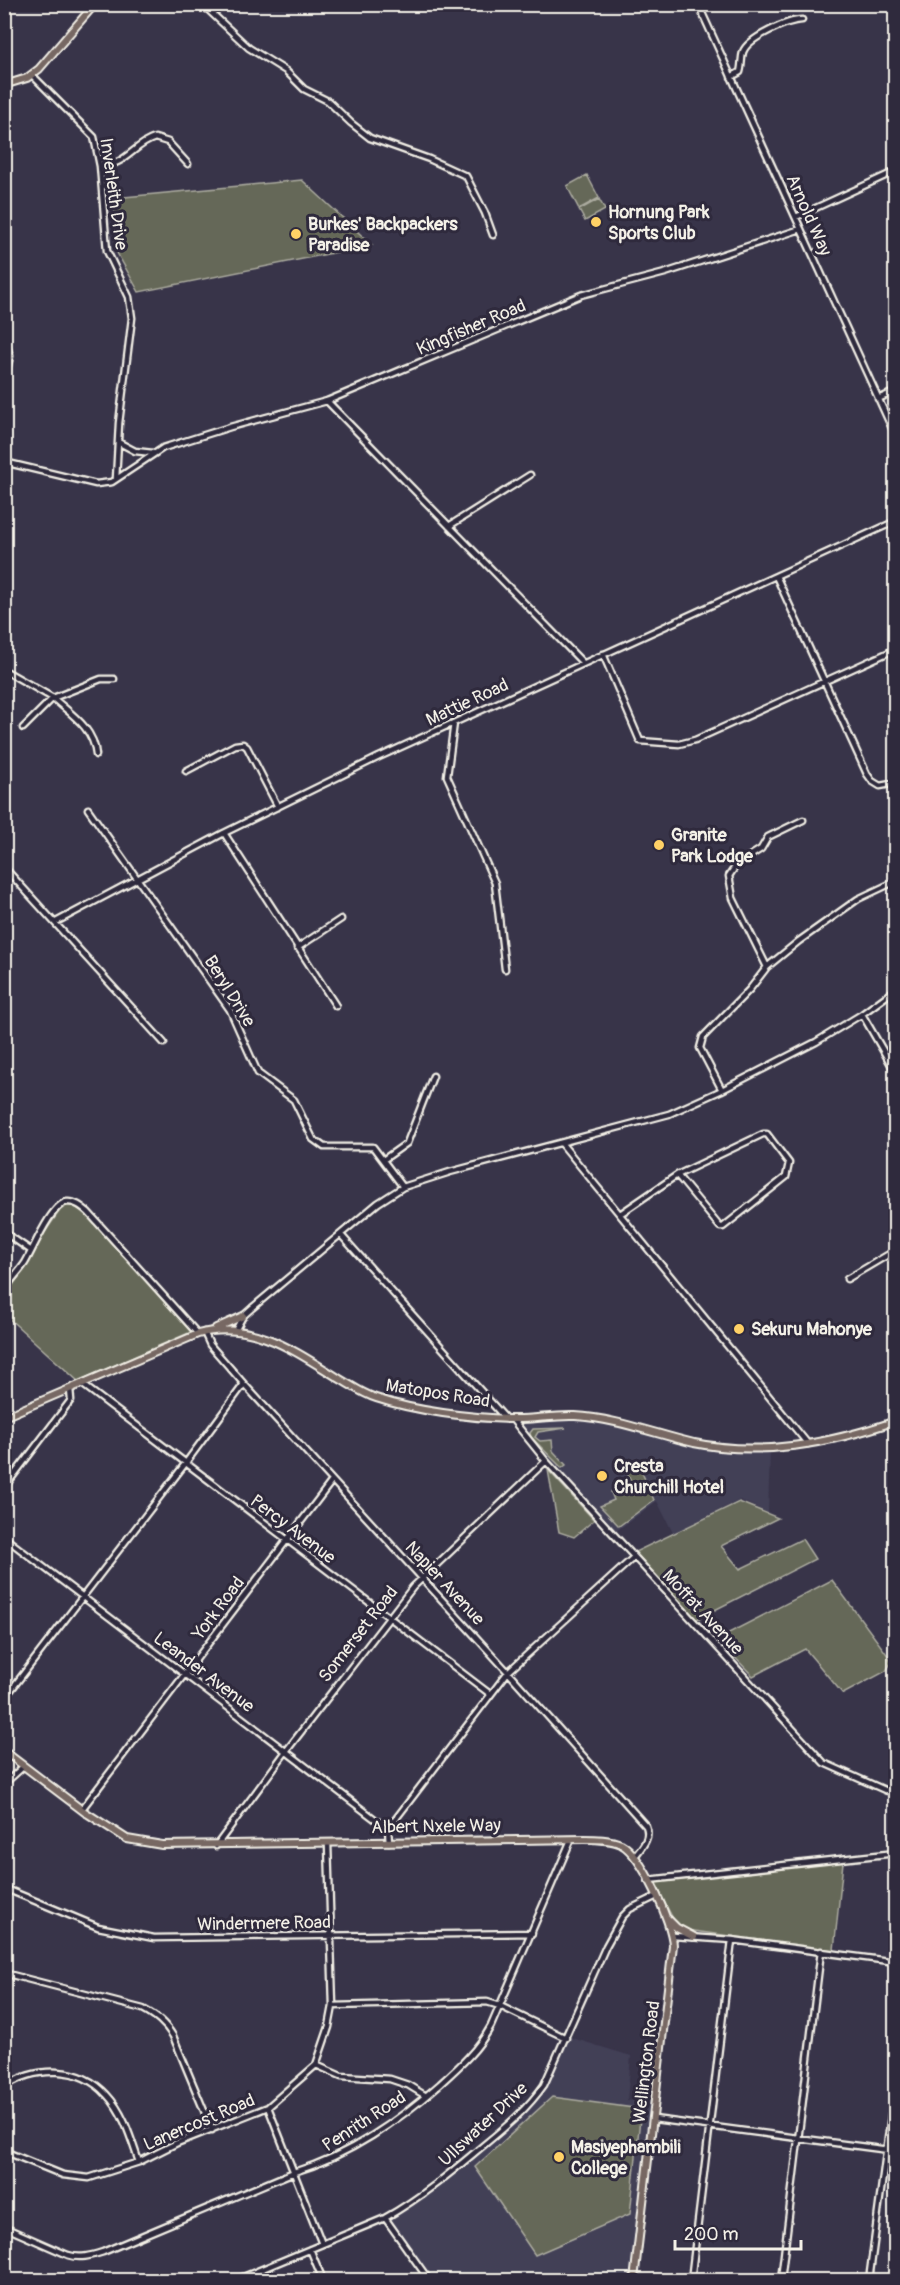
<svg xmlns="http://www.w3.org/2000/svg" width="900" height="2285" viewBox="0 0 900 2285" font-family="Pangolin,sans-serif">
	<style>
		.built { fill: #423f57 }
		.green { fill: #656758; stroke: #acaca0; stroke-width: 1.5 }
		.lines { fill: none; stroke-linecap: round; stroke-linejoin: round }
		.minor-casing { stroke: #f4f1e8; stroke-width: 9 }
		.major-casing { stroke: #f4f1e8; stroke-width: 10 }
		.minor { stroke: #2f2a3d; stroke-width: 4.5 }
		.major { stroke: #776864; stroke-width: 6 }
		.poi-dot { fill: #ffd166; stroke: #2f2a3d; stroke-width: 2 }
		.labels { text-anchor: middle; stroke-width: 6; stroke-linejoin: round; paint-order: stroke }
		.street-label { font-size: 18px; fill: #f4f1e8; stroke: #2f2a3d }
		.poi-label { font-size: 18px; font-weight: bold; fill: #f4f1e8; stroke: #2f2a3d; text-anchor: start }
	</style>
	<rect width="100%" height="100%" fill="#383449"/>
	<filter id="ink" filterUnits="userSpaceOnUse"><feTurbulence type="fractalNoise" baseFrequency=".0167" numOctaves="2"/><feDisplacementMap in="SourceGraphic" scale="12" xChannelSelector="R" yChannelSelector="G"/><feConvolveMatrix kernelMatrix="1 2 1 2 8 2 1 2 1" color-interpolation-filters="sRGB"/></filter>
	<g filter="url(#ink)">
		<!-- built -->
		<path class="built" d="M560,1418l30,2 107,25 45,6h28l-2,62 -28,-13 -67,33 -16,-32 -42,31 -67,-73 -32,-38z
			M569,2037l62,19 -4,44 26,3 -21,177h-202l-43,-62 45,-28 79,-65 22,-21 13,-18z"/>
		<!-- green -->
		<path class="green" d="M587,175l12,23 -20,11 -12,-23z
			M302,180l70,65 -233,47 -23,-41 -2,-53z
			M599,199l6,11 -20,11 -6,-11z
			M63,1206h10l14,8 104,118 -113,49 -73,-66v-18l23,-34 6,-15z
			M566,1428l-28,4 -3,5 5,4 12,-1 1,11 13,14 -4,3 -31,-31 -1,-4 3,-4z
			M636,1459l18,41 -35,26 -19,-20 14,-6 -3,-8 11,-6 -2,-4 10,-2 -3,-7 4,-3 -3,-8z
			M548,1470l46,50 -20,17 -15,-5z
			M739,1502l39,16 -57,28 19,23 62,-30 13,20 -120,61 -60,-68z
			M832,1580l57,77 2,6 -5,8 -43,23 -38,-45 -52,27 -36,-37z
			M843,1862l-9,88 -148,-20 -11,-8 -20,-37 2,-3 4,-1z
			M552,2097l89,12 -11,105 -95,41 -60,-88z"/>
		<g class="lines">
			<!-- minor casing -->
			<g class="minor-casing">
				<path id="minor" d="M202,4l47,44 37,23 18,18 24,12 23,22 19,15 59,21 37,17 19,37 8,22
					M698,4l198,433
					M32,75l62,62 6,29 7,85 22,46 3,21 -13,105 -3,56
					M731,77l9,-5c2,-6 1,-13 3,-20 5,-14 45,-32 59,-32
					M100,166c24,1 34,-22 55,-28l13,4 20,22
					M796,217l100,-46
					M4,337l6,19 -6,27
					M878,399l18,-8
					M327,401l256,262
					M118,442l17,9 18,2
					M4,462l92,22 16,-2 51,-34 67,-21 97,-26 254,-106 84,-22 136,-44
					M449,526l81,-51
					M776,576l91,198 5,7 8,5 16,-3
					M603,654l37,87 39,3 16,-4 201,-91
					M4,670l49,28 48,-19h13
					M454,723l-7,53 48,107 10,86
					M23,728l30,-30c18,16 41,30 43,57
					M186,771l49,-26 8,-1 4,3 31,60
					M88,809l142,201 28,63 36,27 19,39 11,8h49l30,40
					M224,833l112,173
					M4,867l160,176
					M56,922l168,-89 155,-76 517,-236
					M297,948l44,-29
					M767,967l-34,-69 -4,-22 8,-12 24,-15 7,-12 35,-17
					M862,1014l34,59
					M722,1090l-22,-42 3,-11 47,-48 17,-22 32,-26 59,-42 38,-18
					M562,1144l246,300
					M383,1160l24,-17 26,-67
					M620,1214l57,-39 86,-41h4l22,29 -3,14 -63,50h-3l-43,-52
					M4,1232l26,18
					M341,1235l165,184
					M847,1279l49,-29
					M4,1289c7,-9 15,-17 21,-26 8,-13 26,-59 42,-61 8,-1 15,5 21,10l110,122
					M236,1329l7,-13 9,-8 126,-105 25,-16 47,-15 219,-58 53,-24 94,-48 46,-28 34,-25
					M204,1332l6,13 34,39 264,288 138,154c5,12 -4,21 -11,30
					M82,1384l408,310
					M512,1419l34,42 278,302 72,32
					M888,1423l8,10
					M4,1488l67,-88 -1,-11
					M4,1537l384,292
					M4,1699l181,-235 59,-80
					M4,1784l20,-18
					M82,1809l250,-328
					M389,1842l-1,-13 120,-157 126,-115
					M216,1846l71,-96 126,-163 133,-126
					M648,1880l248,-27
					M4,1888l94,39 56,11 378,-5
					M673,1936l59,4 164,22
					M4,1973l139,36c13,7 22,14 30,27l39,94
					M333,2006l154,-4 13,4 66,32
					M316,2065l25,11 49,3 18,6 18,11
					M4,2087c32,-21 76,-22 103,8 17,18 24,44 32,67
					M268,2107l54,137
					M654,2119l242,32
					M4,2151l59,24 26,3 50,-16 38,-19 91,-36 48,-42 13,-38 4,-21 -5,-163
					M385,2218l44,62
					M4,2227l64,28c12,4 22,1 35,-3l191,-80c56,-17 103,-50 146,-88 20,-18 38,-34 51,-58l80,-186
					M310,2249l13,31
					M236,2280l149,-62c37,-21 68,-47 100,-74 22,-18 43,-36 59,-59l62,-139 16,-29 8,-8 27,-13
					M691,2280l41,-340
					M781,2280l40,-329
					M869,2280l27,-202"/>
			</g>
			<!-- major casing -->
			<g class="major-casing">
				<path id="major" d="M4,85l23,-7 12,-9 56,-65
					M216,1328l27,-12
					M4,1417l194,-83c54,-15 98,18 142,45 12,7 23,15 36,19 39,13 94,20 135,21 21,1 42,-4 64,-3 40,2 80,18 119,27 68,14 137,0 202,-22
					M4,1751l82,62
					M85,1812l42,27 35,6 422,-6c12,0 26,0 37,5 21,11 51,78 52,101l-39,335
					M668,1919l9,9 17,9"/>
			</g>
			<!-- minor -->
			<use href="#minor" class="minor"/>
			<!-- major -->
			<use href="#major" class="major"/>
		</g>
	</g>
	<!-- markers -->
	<g class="poi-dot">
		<circle cx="596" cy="222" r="6"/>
		<circle cx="296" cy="234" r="6"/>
		<circle cx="659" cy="845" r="6"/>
		<circle cx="739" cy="1329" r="6"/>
		<circle cx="602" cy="1476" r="6"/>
		<circle cx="559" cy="2157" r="6"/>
	</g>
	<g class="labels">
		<!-- street labels -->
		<g class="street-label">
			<text transform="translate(114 194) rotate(82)" y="6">Inverleith Drive</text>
			<text transform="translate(809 215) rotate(66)" y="6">Arnold Way</text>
			<text transform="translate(471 327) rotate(-23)" y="6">Kingfisher Road</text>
			<text transform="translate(467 702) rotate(-25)" y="6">Mattie Road</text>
			<text transform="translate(230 991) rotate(58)" y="6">Beryl Drive</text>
			<text transform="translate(438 1393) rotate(9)" y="6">Matopos Road</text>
			<text transform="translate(293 1529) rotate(37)" y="6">Percy Avenue</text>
			<text transform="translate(445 1583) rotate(47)" y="6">Napier Avenue</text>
			<text transform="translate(218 1608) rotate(-53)" y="6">York Road</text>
			<text transform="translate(703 1612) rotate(47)" y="6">Moffat Avenue</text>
			<text transform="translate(358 1634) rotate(-52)" y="6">Somerset Road</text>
			<text transform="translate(204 1672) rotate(37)" y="6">Leander Avenue</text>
			<text transform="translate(436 1826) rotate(-1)" y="6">Albert Nxele Way</text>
			<text transform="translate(264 1923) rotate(-1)" y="6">Windermere Road</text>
			<text transform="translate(646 2062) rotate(-83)" y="6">Wellington Road</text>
			<text transform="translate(364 2121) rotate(-33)" y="6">Penrith Road</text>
			<text transform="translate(199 2122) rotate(-23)" y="6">Lanercost Road</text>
			<text transform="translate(483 2124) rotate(-43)" y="6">Ullswater Drive</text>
		</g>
		<!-- poi labels -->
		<g class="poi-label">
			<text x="608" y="218">Hornung Park<tspan x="608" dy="21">Sports Club</tspan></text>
			<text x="308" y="230">Burkes' Backpackers<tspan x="308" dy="21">Paradise</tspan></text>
			<text x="671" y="841">Granite<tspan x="671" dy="21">Park Lodge</tspan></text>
			<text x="751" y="1335">Sekuru Mahonye</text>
			<text x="614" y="1472">Cresta<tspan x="614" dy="21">Churchill Hotel</tspan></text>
			<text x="571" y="2153">Masiyephambili<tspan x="571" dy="21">College</tspan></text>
		</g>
	</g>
	<!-- margin -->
	<rect width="900" height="2285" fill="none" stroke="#2f2a3d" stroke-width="24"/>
	<rect x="12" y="12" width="876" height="2261" fill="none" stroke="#f4f1e8" stroke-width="2" filter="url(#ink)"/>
	<!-- scale -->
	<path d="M675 2240v9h126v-9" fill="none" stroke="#f4f1e8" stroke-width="3"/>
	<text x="684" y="2240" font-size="18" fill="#f4f1e8" stroke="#2f2a3d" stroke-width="4.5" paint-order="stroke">200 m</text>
</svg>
